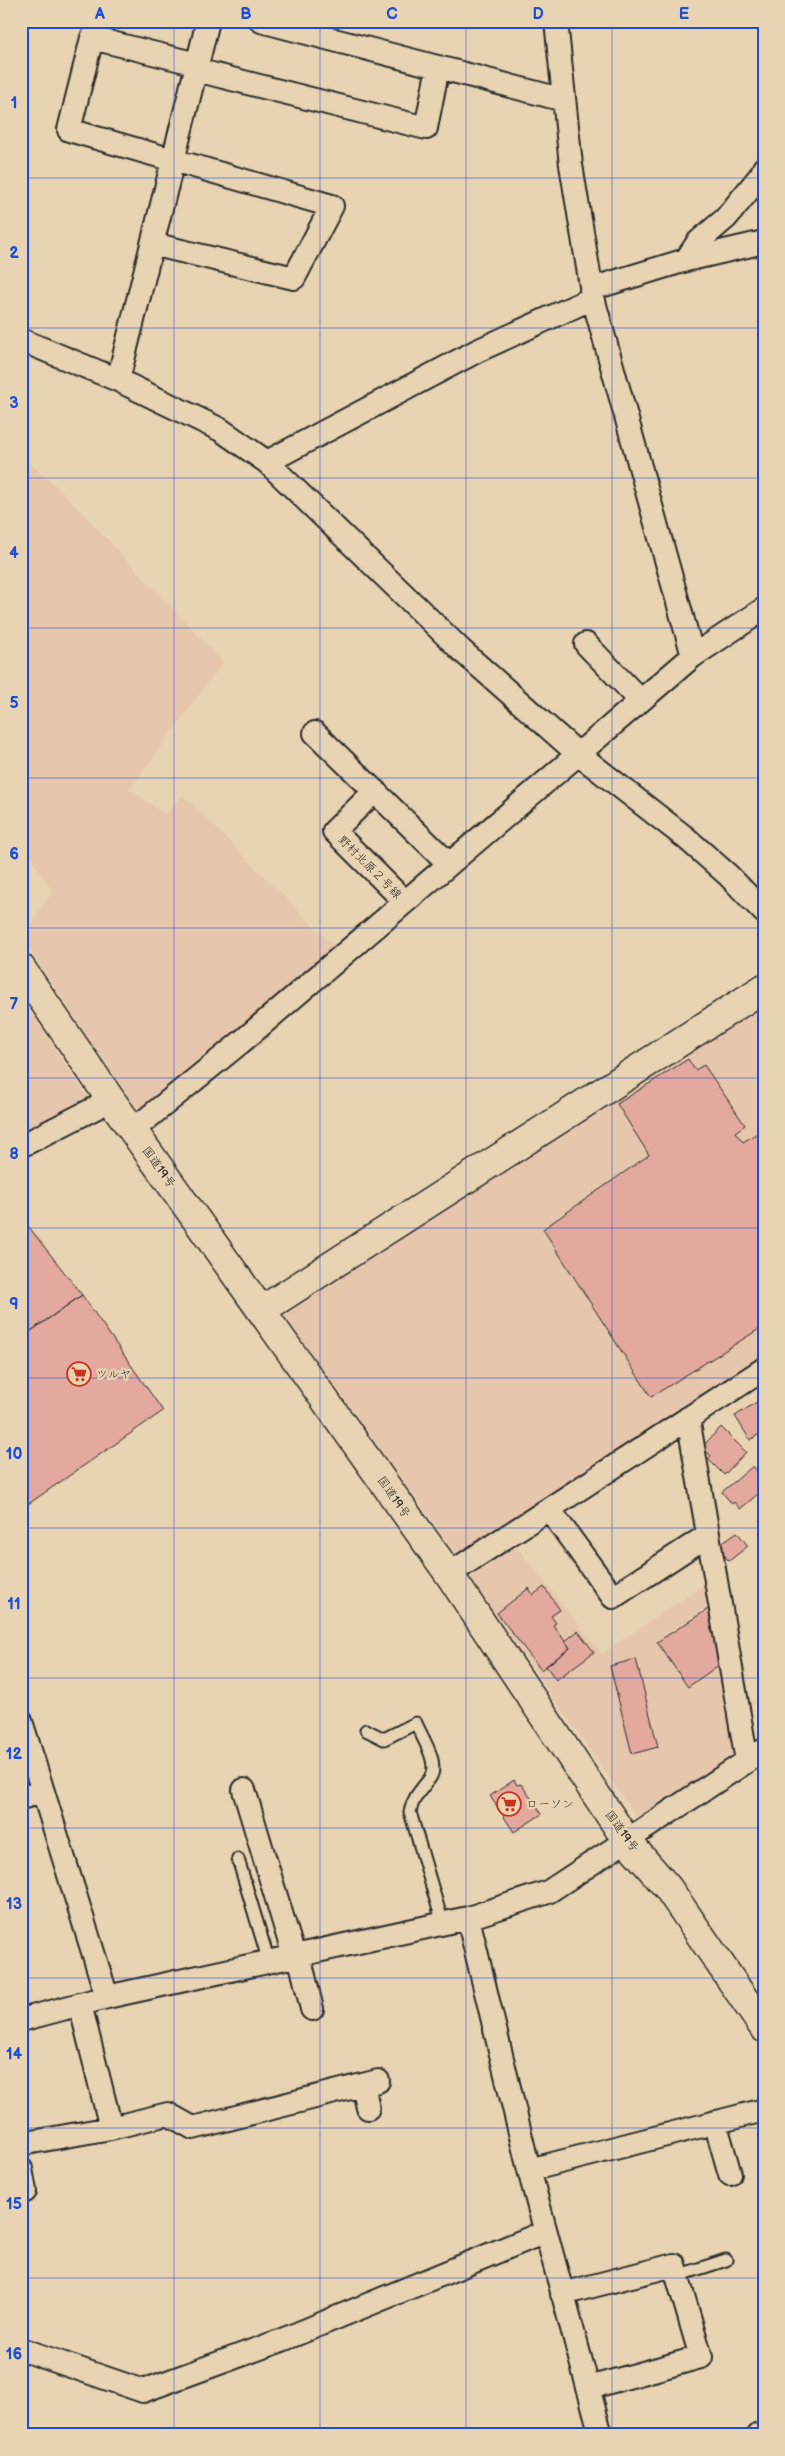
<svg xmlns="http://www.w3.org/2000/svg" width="785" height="2456" viewBox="0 0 785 2456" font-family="'Balsamiq Sans','Klee One',sans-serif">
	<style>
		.built { fill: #e6c6ac }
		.building { fill: #e3a99e; stroke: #2b2b2b }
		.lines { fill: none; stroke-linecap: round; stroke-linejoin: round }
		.service-casing { stroke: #2b2b2b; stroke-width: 15 }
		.minor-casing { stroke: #2b2b2b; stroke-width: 26 }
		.tertiary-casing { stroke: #2b2b2b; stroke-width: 31 }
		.trunk-casing { stroke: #2b2b2b; stroke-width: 31 }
		.service { stroke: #e8d3b2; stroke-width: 11 }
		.minor { stroke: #e8d3b2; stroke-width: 22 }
		.tertiary { stroke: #e8d3b2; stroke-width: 28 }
		.trunk { stroke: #e8d3b2; stroke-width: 28 }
		.grid { fill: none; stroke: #1d4ed8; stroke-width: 1; stroke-opacity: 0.55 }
		.labels { text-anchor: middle; stroke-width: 4.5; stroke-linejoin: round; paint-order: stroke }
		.street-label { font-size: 12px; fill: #2b2b2b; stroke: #e8d3b2 }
		.poi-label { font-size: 12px; fill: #2b2b2b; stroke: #e8d3b2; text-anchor: start }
		.neatline { fill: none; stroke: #1d4ed8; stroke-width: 2 }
		.grid-label { font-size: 16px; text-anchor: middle; font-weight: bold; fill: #1d4ed8 }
	</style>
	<rect width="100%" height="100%" fill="#e8d3b2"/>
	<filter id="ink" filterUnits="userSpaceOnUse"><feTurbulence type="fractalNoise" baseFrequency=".02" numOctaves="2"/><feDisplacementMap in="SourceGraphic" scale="10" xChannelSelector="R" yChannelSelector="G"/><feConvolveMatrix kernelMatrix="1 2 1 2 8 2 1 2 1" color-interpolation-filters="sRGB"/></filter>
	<g filter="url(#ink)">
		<!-- built -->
		<path class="built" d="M21,456l42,37 160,169 -93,127 35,26 18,-20 153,154 -192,159 -9,-2 -114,-169 32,-45 -32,-51z
			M21,998l66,99 -3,6 -63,33z
			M764,1003v361l-306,193 -172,-239 3,-10z
			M512,1542l90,112 108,-73 28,179 -97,63 -174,-249z"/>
		<!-- building -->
		<path class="building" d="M688,1059l7,11 9,-5 41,60 -10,7 8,10 21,-13v197l-113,71 -108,-168 106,-74 -32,-51z
			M21,1217l61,78 -61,43z
			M82,1295l81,116 -142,98v-171z
			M760,1400l4,6v25l-14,9 -15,-24z
			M721,1427l25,25 -22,23 -16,-16 3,-3 -9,-9z
			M753,1466l11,14v9l-24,20 -6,-7 -2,2 -10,-12z
			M737,1532l11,14 -19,15 -12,-15z
			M544,1587l16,23 -9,6 5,7 -3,2 17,23 -29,22 -44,-57 32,-25 4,7z
			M716,1604l3,18 -9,6 11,22 2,12 -35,25 -31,-45z
			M578,1631l16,21 -38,28 -10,-14 24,-18 -5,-7z
			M636,1659l22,88 -26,7 -22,-88z
			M514,1780l3,5 4,-1 21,30 -28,18 -24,-36z"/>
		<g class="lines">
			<!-- service casing -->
			<g class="service-casing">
				<path id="service" d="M366,1730l18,9 32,-16c6,15 24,40 14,55 -9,12 -17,19 -20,34l33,112
					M238,1859l31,103
					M677,2276l49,-16"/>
			</g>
			<!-- minor casing -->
			<g class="minor-casing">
				<path id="minor" d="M261,21l303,79
					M556,21l15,144 22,133 100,358
					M196,70l230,58 12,-61
					M152,244l142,34 38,-72 -263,-76 23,-92 105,26
					M686,260l12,-18 28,-24 35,-43 3,-7
					M591,289l95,-29 78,-18
					M21,340l97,40 103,50 46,32 195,189 115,102 109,85 42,37 36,37
					M118,380l90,-359
					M267,462l210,-111 116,-53
					M586,644l54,56
					M315,733l133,130
					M375,791l-41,40 70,70
					M133,1130l107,-87 453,-387 71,-47
					M21,1146l90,-46
					M688,1418l59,343
					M549,1509l64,88 95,-62
					M449,1574l315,-205
					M21,1721l86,276
					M244,1790l50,166
					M21,1798l21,-6
					M468,1918l61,252 72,265
					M299,1955l13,54
					M80,2004l31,124
					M21,2020l86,-23 361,-79 80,-26 216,-142
					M363,2085l5,23
					M715,2122l15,52
					M21,2144l90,-16 57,-14 25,14 185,-47
					M21,2169l4,22
					M529,2170l235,-60
					M562,2294l112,-29 27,92 -113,31
					M21,2349l122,42 139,-51 263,-108
					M759,2435l5,-1"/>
			</g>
			<!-- tertiary casing -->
			<g class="tertiary-casing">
				<path id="tertiary" d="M262,1310l502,-322"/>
			</g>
			<!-- trunk casing -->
			<g class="trunk-casing">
				<path id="trunk" d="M21,968l90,132 338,474 178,267 41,47 96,140"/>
			</g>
			<!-- service -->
			<use href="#service" class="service"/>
			<!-- minor -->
			<use href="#minor" class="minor"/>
			<!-- tertiary -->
			<use href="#tertiary" class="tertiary"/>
			<!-- trunk -->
			<use href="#trunk" class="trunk"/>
		</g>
	</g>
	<!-- grid -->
	<path class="grid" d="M174,21v2414M320,21v2414M466,21v2414M612,21v2414M21,178h743M21,328h743M21,478h743M21,628h743M21,778h743M21,928h743M21,1078h743M21,1228h743M21,1378h743M21,1528h743M21,1678h743M21,1828h743M21,1978h743M21,2128h743M21,2278h743"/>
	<!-- icons -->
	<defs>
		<g id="supermarket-ring" transform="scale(1.25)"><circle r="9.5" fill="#e8d3b2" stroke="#c8321e" stroke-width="1.5"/><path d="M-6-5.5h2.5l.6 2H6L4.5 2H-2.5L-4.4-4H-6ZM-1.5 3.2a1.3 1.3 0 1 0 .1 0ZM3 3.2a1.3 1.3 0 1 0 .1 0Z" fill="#c8321e"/></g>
	</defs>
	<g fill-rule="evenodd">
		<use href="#supermarket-ring" x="79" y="1374"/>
		<use href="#supermarket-ring" x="509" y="1804"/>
	</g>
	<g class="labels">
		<!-- street labels -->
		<g class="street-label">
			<text transform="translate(370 867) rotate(45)" y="4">野村北原２号線</text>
			<text transform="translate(159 1167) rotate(54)" y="4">国道19号</text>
			<text transform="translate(394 1497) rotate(55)" y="4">国道19号</text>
			<text transform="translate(622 1831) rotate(54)" y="4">国道19号</text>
		</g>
		<!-- poi labels -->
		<g class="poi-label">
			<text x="96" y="1378">ツルヤ</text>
			<text x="526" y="1808">ローソン</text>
		</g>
	</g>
	<!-- margin -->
	<rect width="785" height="2456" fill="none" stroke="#e8d3b2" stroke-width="55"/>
	<rect x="28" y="28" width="730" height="2400" class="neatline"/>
	<g class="grid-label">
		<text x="100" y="19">A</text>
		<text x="246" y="19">B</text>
		<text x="392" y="19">C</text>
		<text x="538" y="19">D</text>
		<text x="684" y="19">E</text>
		<text x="14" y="108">1</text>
		<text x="14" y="258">2</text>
		<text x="14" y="408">3</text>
		<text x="14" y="558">4</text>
		<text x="14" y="708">5</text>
		<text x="14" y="859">6</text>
		<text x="14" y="1009">7</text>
		<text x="14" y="1159">8</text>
		<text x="14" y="1309">9</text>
		<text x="14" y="1459">10</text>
		<text x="14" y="1609">11</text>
		<text x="14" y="1759">12</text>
		<text x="14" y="1909">13</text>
		<text x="14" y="2059">14</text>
		<text x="14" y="2209">15</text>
		<text x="14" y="2359">16</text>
	</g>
</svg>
